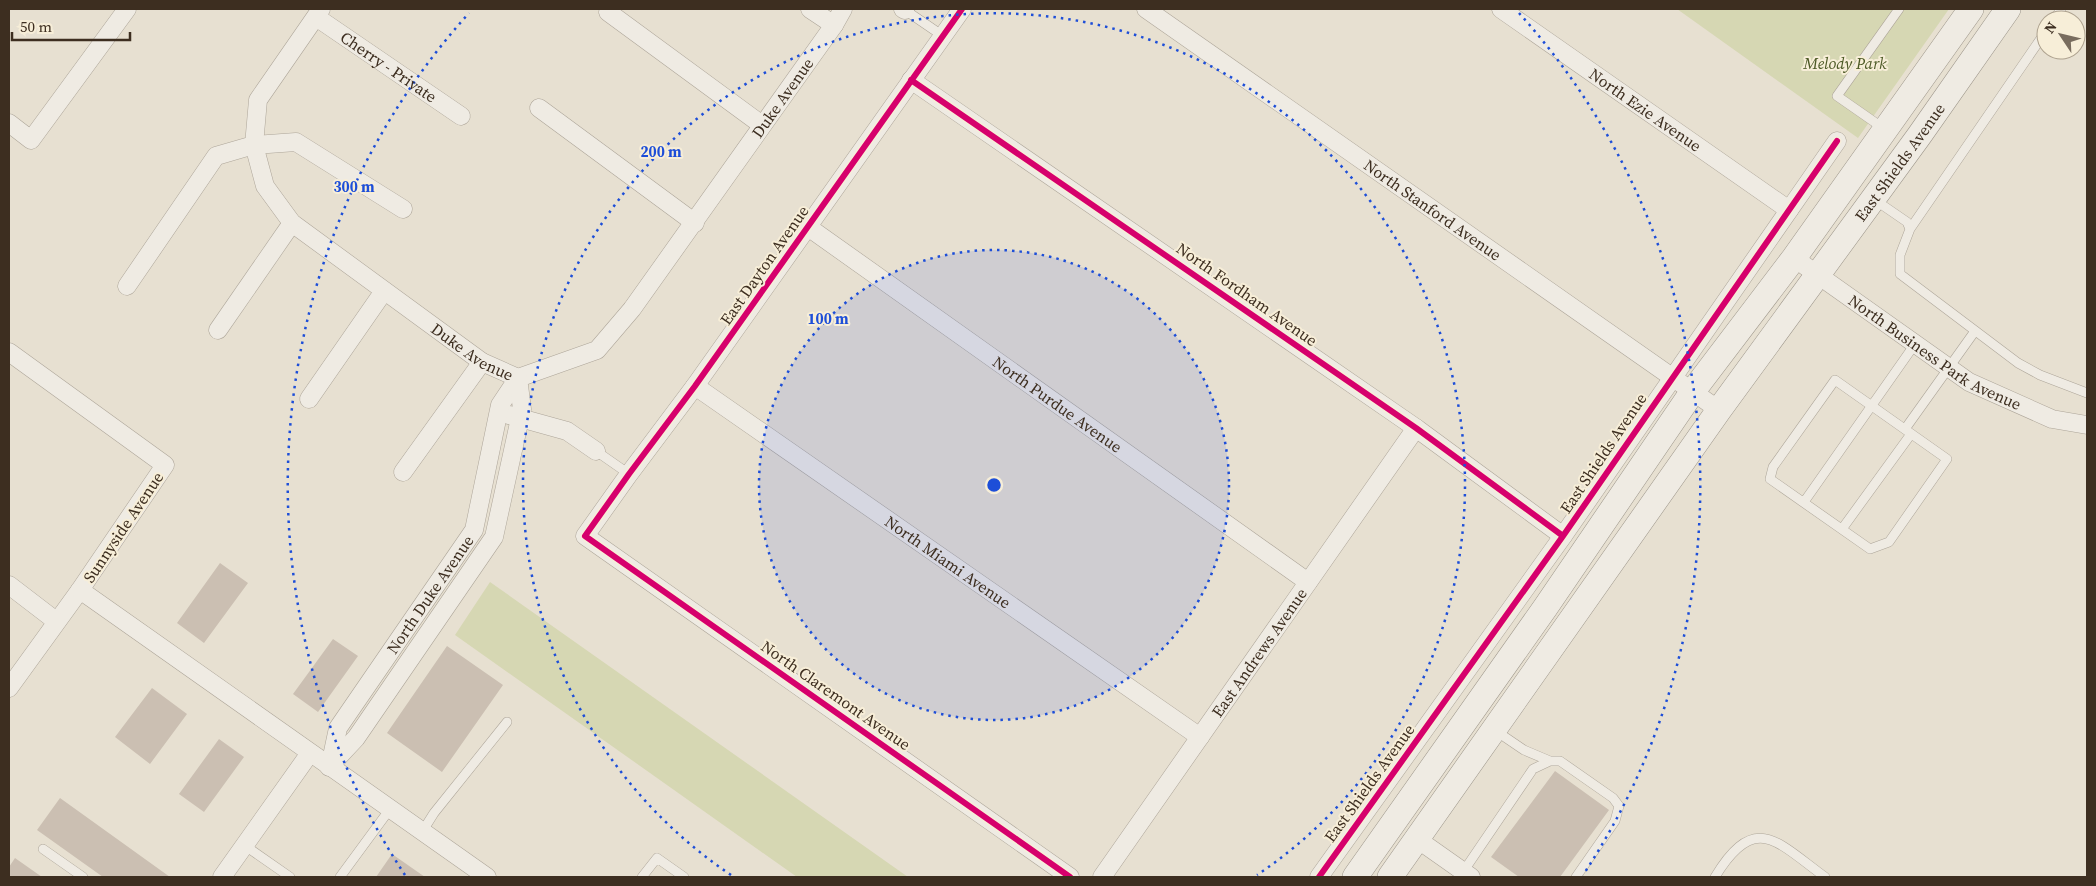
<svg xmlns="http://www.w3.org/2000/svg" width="2096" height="886" viewBox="0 0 2096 886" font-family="'Source Serif 4',serif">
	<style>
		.green { fill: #d6d7b3 }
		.building { fill: #cbbfb2 }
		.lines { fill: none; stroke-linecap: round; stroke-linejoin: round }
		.service-casing { stroke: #ada599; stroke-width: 10 }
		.minor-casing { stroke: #ada599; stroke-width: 19 }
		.secondary-casing { stroke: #9c958a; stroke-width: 26 }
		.service { stroke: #efebe3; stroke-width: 9 }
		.minor { stroke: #efebe3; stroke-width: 18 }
		.secondary { stroke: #efebe3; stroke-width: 25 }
		.cycleway-casing { stroke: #f7eed8; stroke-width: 9 }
		.cycleway { stroke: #d6006c; stroke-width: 6 }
		.ring { fill: none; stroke: #1d4ed8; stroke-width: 2.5; stroke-dasharray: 2.5 5 }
		.labels { text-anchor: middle; stroke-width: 4; stroke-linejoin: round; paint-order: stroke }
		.park-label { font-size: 16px; font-style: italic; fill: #4d5a26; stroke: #f7eed8 }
		.street-label { font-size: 16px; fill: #3d2e20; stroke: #f7eed8 }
		.centre { fill: #1d4ed8; stroke: #f7eed8; stroke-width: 2.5 }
		.ring-label { font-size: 15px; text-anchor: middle; font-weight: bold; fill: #1d4ed8; stroke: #f7eed8; stroke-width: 4; stroke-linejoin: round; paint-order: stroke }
	</style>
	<rect width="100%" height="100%" fill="#e7e0d1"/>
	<!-- green -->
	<path class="green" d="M1677,9h272l-91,129z
		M490,582l418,295h-111l-342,-242z"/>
	<!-- building -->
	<path class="building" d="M220,563l28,20 -44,60 -27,-20z
		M333,639l25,17 -40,56 -25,-18z
		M447,646l56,39 -61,87 -55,-39z
		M152,688l35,26 -37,50 -35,-27z
		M219,739l25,18 -40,55 -25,-18z
		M1555,771l54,39 -49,67h-41l-28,-20z
		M60,798l110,79h-67l-66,-47z
		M392,854l33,23h-49z
		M15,858l27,19h-33v-10z"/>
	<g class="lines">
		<!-- service casing -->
		<g class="service-casing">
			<path id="service" d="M905,10l38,26
				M2054,20l7,-11
				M1883,128l-46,-32 62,-87
				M1875,200l32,22 3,7 -10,26v19l118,89 22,12 47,18
				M1910,229l136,-198
				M1835,380l112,79 -58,83 -19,7 -100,-70 3,-12z
				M1905,429l70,-98
				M596,451l33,23
				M1804,502l111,-158
				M1842,529l69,-95
				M1496,731l28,19 26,11
				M422,832l12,-19 73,-91
				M244,845l46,32
				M43,849l40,28
				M1463,872l70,-103 17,-8h10l53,37 6,8 -4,15 -39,56
				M340,877l50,-68
				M642,877l15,-19 27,19
				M1715,877c40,-66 62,-35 110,0"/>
		</g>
		<!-- minor casing -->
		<g class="minor-casing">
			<g id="minor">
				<path id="s1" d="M321,9l-63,91 -4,45 11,41 27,37 190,139 36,16 79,-28 35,-41 202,-284 9,-16"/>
				<path d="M810,9l24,16"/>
				<path d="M903,9l2,1"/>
				<path d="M962,9l-267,377 -66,88 -44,62 485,341"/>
				<path id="s2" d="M1146,9l573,401"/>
				<path id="s3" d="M1501,9l288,201"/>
				<path d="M608,12l154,113"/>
				<path id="s4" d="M316,17l145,99"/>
				<path d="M911,80l505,348 147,108"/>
				<path d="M539,108l156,115"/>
				<path d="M9,123l22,17 96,-131"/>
				<path id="s5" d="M808,227l500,355"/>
				<path id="s6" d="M1794,258l175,124 83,37 35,6"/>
				<path d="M127,286l89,-130 38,-11 42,-3 107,67"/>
				<path d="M218,330l74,-107"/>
				<path d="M9,352l156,113 -85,125 -71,98"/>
				<path id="s7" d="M695,386l505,351"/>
				<path d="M309,399l75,-108"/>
				<path d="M509,415l58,16 29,20"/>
				<path d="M403,472l79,-110"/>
				<path d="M9,585l47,36"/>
				<path d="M80,590l407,287"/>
				<path id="s8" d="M330,766l8,-38 136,-198 26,-125 18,-27"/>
				<path d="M329,767l27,-29 138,-201 28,-128 -4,-31"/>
				<path d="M1417,839l54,38"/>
				<path d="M222,877l88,-124"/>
				<path id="s9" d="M1102,877l314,-449"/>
				<path d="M1319,877l244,-341 274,-395"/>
			</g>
		</g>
		<!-- secondary casing -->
		<g class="secondary-casing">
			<g id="secondary">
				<path d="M1355,877l190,-269 148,-217 101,-133 177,-249"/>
				<path id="s10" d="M1390,877l329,-467 200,-274 89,-127"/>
			</g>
		</g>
		<!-- service -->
		<use href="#service" class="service"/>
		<!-- minor -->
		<use href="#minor" class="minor"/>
		<!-- secondary -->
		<use href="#secondary" class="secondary"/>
		<!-- cycleway casing -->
		<g class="cycleway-casing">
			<path id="cycleway" d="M962,9l-267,377 -66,88 -44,62 485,341
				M911,80l505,348 147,108
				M1319,877l244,-341 274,-395"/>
		</g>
		<!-- cycleway -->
		<use href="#cycleway" class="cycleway"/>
	</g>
	<!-- distance rings -->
	<circle cx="994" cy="485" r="235" fill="#1d4ed8" fill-opacity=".12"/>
	<g class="ring">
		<circle cx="994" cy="485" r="235"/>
		<path d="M731 875A471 471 0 1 1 1257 875"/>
		<path d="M405 875A706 706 0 0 1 469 13M1519 13A706 706 0 0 1 1583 875"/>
	</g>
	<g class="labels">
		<!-- park labels -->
		<g class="park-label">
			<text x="1845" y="69">Melody Park</text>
		</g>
		<!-- street labels -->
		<g class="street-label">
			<text dy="6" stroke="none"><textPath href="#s4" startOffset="88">Cherry - Private</textPath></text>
			<text dy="6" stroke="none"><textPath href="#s1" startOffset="916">Duke Avenue</textPath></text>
			<text dy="6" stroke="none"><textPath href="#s3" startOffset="176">North Ezie Avenue</textPath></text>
			<text dy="6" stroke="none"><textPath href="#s10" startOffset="878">East Shields Avenue</textPath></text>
			<text dy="6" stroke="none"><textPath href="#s2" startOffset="350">North Stanford Avenue</textPath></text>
			<text transform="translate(764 265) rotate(-55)" y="6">East Dayton Avenue</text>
			<text transform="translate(1247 294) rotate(35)" y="6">North Fordham Avenue</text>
			<text dy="6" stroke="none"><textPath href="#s1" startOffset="466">Duke Avenue</textPath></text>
			<text dy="6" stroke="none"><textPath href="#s6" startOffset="170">North Business Park Avenue</textPath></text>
			<text dy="6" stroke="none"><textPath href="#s5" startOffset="306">North Purdue Avenue</textPath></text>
			<text transform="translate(1603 453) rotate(-56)" y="6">East Shields Avenue</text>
			<text transform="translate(123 527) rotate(-56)" y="6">Sunnyside Avenue</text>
			<text dy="6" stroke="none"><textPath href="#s7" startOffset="308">North Miami Avenue</textPath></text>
			<text dy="6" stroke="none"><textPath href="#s8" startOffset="201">North Duke Avenue</textPath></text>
			<text dy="6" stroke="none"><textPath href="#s9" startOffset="274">East Andrews Avenue</textPath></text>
			<text transform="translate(836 695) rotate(35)" y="6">North Claremont Avenue</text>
			<text transform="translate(1369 783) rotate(-54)" y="6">East Shields Avenue</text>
		</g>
	</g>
	<circle cx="994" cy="485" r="8" class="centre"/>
	<g class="ring-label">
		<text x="661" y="157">200 m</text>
		<text x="354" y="192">300 m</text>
		<text x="828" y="324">100 m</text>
	</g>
	<!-- border -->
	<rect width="2096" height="886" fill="none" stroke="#3d2e20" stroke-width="20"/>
	<!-- north arrow -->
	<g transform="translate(2061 35) rotate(305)"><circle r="24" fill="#f7eed8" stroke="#ada18e"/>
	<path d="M0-4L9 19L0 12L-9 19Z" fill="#786c5e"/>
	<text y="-8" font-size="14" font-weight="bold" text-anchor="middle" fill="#3d2e20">N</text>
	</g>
	<!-- scale -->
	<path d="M12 32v8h118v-8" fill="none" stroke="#3d2e20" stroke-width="2.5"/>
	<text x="20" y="32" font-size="15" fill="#3d2e20" stroke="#f7eed8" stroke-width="4" paint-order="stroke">50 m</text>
</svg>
